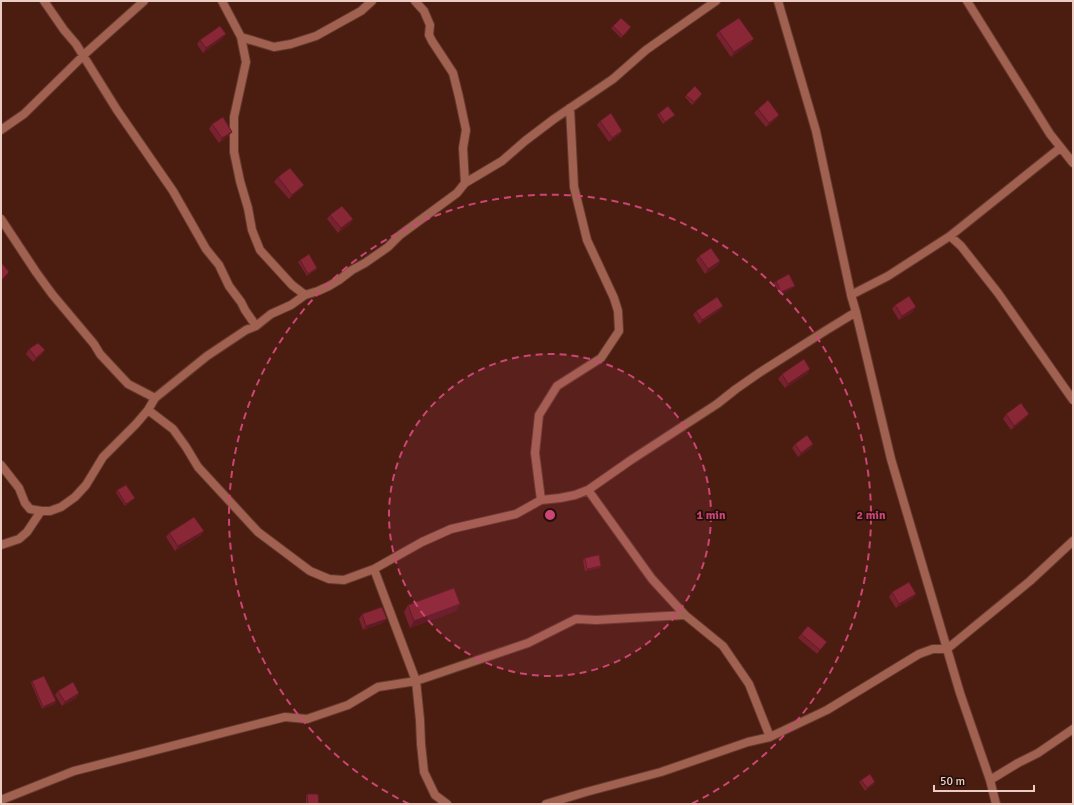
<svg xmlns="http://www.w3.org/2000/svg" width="1074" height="805" viewBox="0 0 1074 805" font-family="Signika,sans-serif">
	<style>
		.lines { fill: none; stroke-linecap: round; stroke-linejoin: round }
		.street-casing { stroke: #65392e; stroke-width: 10 }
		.street { stroke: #a16150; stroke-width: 8 }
		.wall { fill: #77222e }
		.shaded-wall { fill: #611b26 }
		.building { fill: #8a2736; stroke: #611b26 }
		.ring { fill: none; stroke: #cc4575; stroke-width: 2; stroke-dasharray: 7 5 }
		.centre { fill: #cc4575; stroke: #230f09; stroke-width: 2 }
		.ring-label { font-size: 12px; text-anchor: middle; font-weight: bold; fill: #cc4575; stroke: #230f09; stroke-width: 3.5; stroke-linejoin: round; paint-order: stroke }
	</style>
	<rect width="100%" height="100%" fill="#4b1d11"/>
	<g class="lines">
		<!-- street casing -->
		<g class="street-casing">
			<path id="street" d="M44,1l20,29 12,14 41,66 56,81 33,58 13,16 10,21 12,16 4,8 11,16
				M222,1l19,36 5,25 -12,55v35l6,29 8,27 4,22 8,20 32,35 13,10
				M415,1l9,10 6,14 -1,10 3,6 21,32 6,24 7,33 -3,18 2,35
				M778,1l38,130 35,164 5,17 35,147 69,234 30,87 6,24
				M967,1l83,133 23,29
				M241,37l33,10 17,-3 25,-8 45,-25 11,-10
				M1,130l23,-16 63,-62 57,-51
				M1,219l35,53 16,22 42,50 6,10 28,30 27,14
				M950,236l11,10 37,47 75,107
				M851,295l37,-19 62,-40 110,-88
				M148,410l25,19 13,18 12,20 60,65 52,39 19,8 15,1 30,-11 48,-27 29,-13 65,-15 25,-14 19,-2 15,-3 13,-5 43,-30 86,-56 19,-15 23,-16 66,-42 31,-19
				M1,465l18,23 6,15 5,6 11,2h9l11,-4 14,-10 11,-12 17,-28 33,-33 12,-14 7,-12 52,-42 39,-26 10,-4 15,-12 20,-9 14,-10 13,-4 11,-5 10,-6 13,-10 13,-7 23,-16 12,-12 57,-42 8,-10 37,-22 23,-20 29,-22 59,-40 33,-29 17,-12 53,-37
				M588,490l64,89 33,36 38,31 26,38 21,53
				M541,500l-6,-47 4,-38 18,-29 44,-28 18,-27 -1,-20 -4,-13 -27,-58 -13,-53 -4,-79
				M1,545l18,-6 8,-7 14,-21
				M374,569l42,112 4,39 1,24 3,28 11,23 12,9
				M990,780l28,-17 20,-10 35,-24
				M1,800l73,-29 211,-54 22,2 41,-14 30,-18 38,-6 112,-38 48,-24 20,1 89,-5
				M546,804l40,-12 75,-20 87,-30 22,-5 57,-27 92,-56 14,-5h14l83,-68 43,-40"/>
		</g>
		<!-- street -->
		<use href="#street" class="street"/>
	</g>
	<!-- wall -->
	<path class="wall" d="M613,26l16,4 -8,8 -10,-10z
		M719,31l32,12 -20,14 -15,-22z
		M223,38l-20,15 -6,-9 3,-4z
		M686,95l15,1 -9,9 -7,-8z
		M758,109l21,6 -3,4 -10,8 -12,-14z
		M659,113l14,4 -10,7 -6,-9z
		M600,121l22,10 -3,4 -10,7 -12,-17z
		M212,124l20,8 -4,4 -9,7 -10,-14z
		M278,177l26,8 -4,4 -11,10 -15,-17z
		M330,215l23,4 -3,5 -12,9 -11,-14z
		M699,256l21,5 -3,5 -12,8 -9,-14z
		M300,260l17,8 -1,2 -9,6 -9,-14z
		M776,281l19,5 -2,2 -13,7 -6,-12z
		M895,305l18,7 -14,8 -7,-11z
		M720,310l-21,14 -6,-9 3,-4z
		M29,349l16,1 -3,4 -9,8 -7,-8z
		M810,369l-3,5 -22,14 -7,-9 4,-5z
		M1006,414l20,4 -15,12 -8,-11z
		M795,444h18l-3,5 -12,8 -6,-9z
		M117,490l18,8 -2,2 -8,6 -9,-13z
		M204,531l-3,4 -26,16 -9,-14 3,-4z
		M585,558l16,8 -2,2 -14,3 -2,-11z
		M892,592l24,2 -3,4 -17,10 -7,-11z
		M408,605l48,6 -46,17 -6,-16z
		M362,614l21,9 -20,7 -4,-11z
		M801,634l26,8 -10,12 -19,-16z
		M32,681l23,23 -13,5 -11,-26z
		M58,691l21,2 -3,5 -14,8 -7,-11z
		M861,780l13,4 -9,7 -6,-9z
		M307,794l12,10h-13v-8z"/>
	<!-- shaded-wall -->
	<path class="shaded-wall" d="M226,34l-3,4 -20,15 3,-5z
		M754,39l-3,4 -20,14 3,-5z
		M675,115l-2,2 -10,7 2,-2z
		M779,115l-3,4 -10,8 3,-4z
		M622,131l-3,4 -10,7 3,-4z
		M232,132l-4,4 -9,7 3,-5z
		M304,185l-4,4 -11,10 3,-4z
		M353,219l-3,5 -12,9 3,-5z
		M720,261l-3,5 -12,8 3,-5z
		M317,268l-1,2 -9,6 1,-2z
		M795,286l-2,2 -13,7 1,-3z
		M723,306l-3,4 -21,14 3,-4z
		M916,307l-3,5 -14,8 3,-4z
		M45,350l-3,4 -9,8 3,-4z
		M810,369l-3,5 -22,14 3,-4z
		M1029,414l-3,4 -15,12 3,-4z
		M813,444l-3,5 -12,8 3,-4z
		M135,498l-2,2 -8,6 1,-2z
		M204,531l-3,4 -26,16 3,-5z
		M601,566l-2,2 -14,3 2,-2z
		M916,594l-3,4 -17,10 3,-4z
		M460,604l-4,7 -46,17 4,-7z
		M387,619l-4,4 -20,7 3,-4z
		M79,693l-3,5 -14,8 3,-4z
		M56,701l-1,3 -13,5 1,-2z
		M875,782l-1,2 -9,7 2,-3z"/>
	<!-- building -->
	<path class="building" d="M621,18l10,9 -8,9 -10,-10z
		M739,18l15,21 -20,13 -15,-21z
		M220,26l6,8 -20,14 -6,-8z
		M695,86l7,8 -8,8 -8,-7z
		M768,100l11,15 -10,8 -11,-14z
		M668,106l7,9 -10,7 -6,-9z
		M611,113l11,18 -10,7 -12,-17z
		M223,117l9,15 -10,6 -10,-14z
		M290,168l14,17 -12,10 -14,-18z
		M342,206l11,13 -12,9 -11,-13z
		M711,248l9,13 -12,8 -9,-13z
		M309,254l8,14 -9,6 -8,-14z
		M1,262l8,10 -8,9z
		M789,274l6,12 -14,6 -5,-11z
		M909,296l7,11 -14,9 -7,-11z
		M717,297l6,9 -21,14 -6,-9z
		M38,343l7,7 -9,8 -7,-9z
		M804,359l6,10 -22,15 -6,-10z
		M1021,403l8,11 -15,12 -8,-12z
		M807,435l6,9 -12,9 -6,-9z
		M126,485l9,13 -9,6 -9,-14z
		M194,517l10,14 -26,15 -9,-13z
		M599,555l2,11 -14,3 -2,-11z
		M909,582l7,12 -17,10 -7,-12z
		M454,588l6,16 -46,17 -6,-16z
		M382,607l5,12 -21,7 -4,-12z
		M808,626l19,16 -7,8 -19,-16z
		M44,676l12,25 -13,6 -11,-26z
		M73,682l6,11 -14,9 -7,-11z
		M870,774l5,8 -8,6 -6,-8z
		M307,794h11l1,10h-11z"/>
	<!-- distance rings -->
	<circle cx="550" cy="515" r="161" fill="#cc4575" fill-opacity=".12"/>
	<g class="ring">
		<circle cx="550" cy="515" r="161"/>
		<path d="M409 804A321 321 0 1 1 691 804"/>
	</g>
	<circle cx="550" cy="515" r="6" class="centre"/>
	<g class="ring-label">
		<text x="711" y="519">1 min</text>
		<text x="871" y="519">2 min</text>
	</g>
	<!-- border -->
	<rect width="1074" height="805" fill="none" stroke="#ebcdc4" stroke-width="4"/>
	<!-- scale -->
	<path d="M934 785v6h100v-6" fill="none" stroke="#ebcdc4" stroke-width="2"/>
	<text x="940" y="785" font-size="12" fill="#ebcdc4" stroke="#230f09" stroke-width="3" paint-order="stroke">50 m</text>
</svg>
